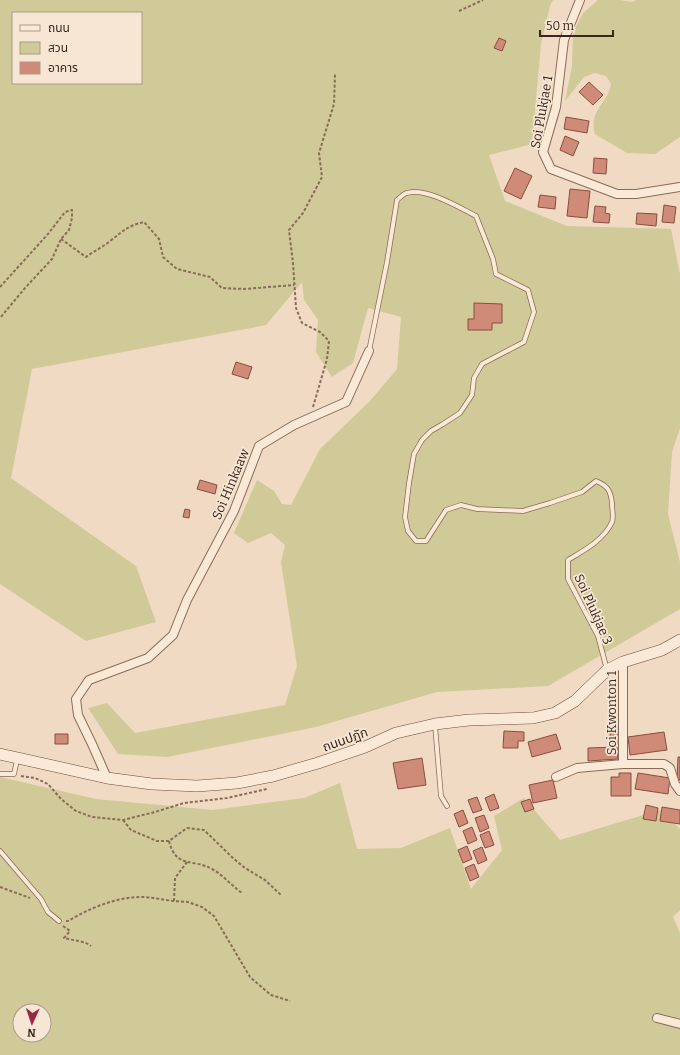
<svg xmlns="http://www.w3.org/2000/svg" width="680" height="1055" viewBox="0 0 680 1055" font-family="Bitter,'Noto Sans Thai',serif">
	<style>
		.green { fill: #cfca97; fill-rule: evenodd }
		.building { fill: #d08b78; stroke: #8b4d3e }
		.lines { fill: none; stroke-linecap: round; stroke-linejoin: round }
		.service-casing { stroke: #8b6a59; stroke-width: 5.5 }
		.minor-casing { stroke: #8b6a59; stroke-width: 10 }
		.secondary-casing { stroke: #6d4b3c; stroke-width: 12 }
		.path { stroke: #8b6a59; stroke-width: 2; stroke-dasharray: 3 2; stroke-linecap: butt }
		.service { stroke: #fae9d7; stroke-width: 4 }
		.minor { stroke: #fae9d7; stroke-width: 8 }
		.secondary { stroke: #fae9d7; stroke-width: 11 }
		.labels { text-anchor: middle; stroke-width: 3.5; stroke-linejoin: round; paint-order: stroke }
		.street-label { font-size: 13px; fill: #3a261e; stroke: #f7e6d3 }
	</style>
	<rect width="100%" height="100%" fill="#f0dac3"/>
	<!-- green -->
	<path class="green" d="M0,0h553l-3,6 -9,38 -9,100 -43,11 16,46 62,25 104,3 9,45v154l-8,24 -4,62 12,48v47l-132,77 -111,6 -121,35 -149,30 -49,-3 -30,-46 19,-5 28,30 150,-28 12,-39 -16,-104 4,-17 -14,-12 -23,10 -14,-10 23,-53 17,11 8,13 9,1 29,-56 50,-48 27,-32 4,-52 -33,-9 -15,55 -21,14 -16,-25 2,-32 -14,-20 -2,-18 -36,43 -234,44 -21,109 125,88 20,56 -70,19 -86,-57zM13,13h128v70h-128z
		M598,0h22l12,2 4,-2h44v137l-25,17 -28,-1 -32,-19c-7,-24 13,-30 16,-50l-5,-8 -11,-3 -11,4 -19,24 7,-35 1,-34 10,-19z
		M0,777l96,22 117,11 91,-12 36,-15 17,66 44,-1 49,-20 21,61 31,-39 -8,-34 30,-18 36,42 100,-30 20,19v81l-7,7 7,16v122h-680zM20,1011h24v24h-24z"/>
	<!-- building -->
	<path class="building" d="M499,38l7,3 -4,10 -8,-3z
		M589,82l14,13 -10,10 -14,-13z
		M566,117l23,4 -2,12 -23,-4z
		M565,136l14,6 -6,14 -13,-6z
		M594,158l13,1 -1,15 -13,-1z
		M515,168l17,8 -11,23 -17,-8z
		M570,189l20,2 -3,27 -20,-2z
		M540,195l16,2 -1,12 -17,-2z
		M664,205l12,2 -2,16 -12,-1z
		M595,206l11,1 -1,6 5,1 -1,9 -16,-1z
		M637,213l20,1 -1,12 -20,-2z
		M474,303l28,1v19h-10v7h-24v-11h6z
		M236,362l16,5 -4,12 -16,-5z
		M200,480l17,5 -2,9 -18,-5z
		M185,509l5,1 -1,8 -6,-1z
		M610,727h9v17h-9z
		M504,731l20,1v9h-6v7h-15z
		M664,732l3,18 -37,5 -2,-18z
		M55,734h13v10h-13z
		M556,734l5,15 -29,8 -4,-15z
		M617,747l1,12 -30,2v-13z
		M678,757h2v23h-3z
		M422,758l4,27 -28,4 -5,-26z
		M619,773h12v23h-20v-19h8z
		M638,773l32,5 -2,16 -33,-5z
		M553,780l4,18 -24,5 -4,-18z
		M494,794l5,14 -9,3 -5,-13z
		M477,797l5,13 -9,3 -5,-13z
		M530,799l4,10 -9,3 -4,-10z
		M646,805l12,3 -2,13 -13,-2z
		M662,807l18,3v14l-20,-3z
		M463,810l5,13 -9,4 -5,-13z
		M484,815l5,13 -9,4 -5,-14z
		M472,827l5,13 -9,4 -5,-13z
		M489,831l5,14 -9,3 -5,-13z
		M467,846l5,13 -9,4 -5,-13z
		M482,847l5,13 -9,4 -5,-13z
		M474,864l5,13 -9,4 -5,-13z"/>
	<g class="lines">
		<!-- service casing -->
		<g class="service-casing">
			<path id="service" d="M369,351l18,-89 10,-62c3,-2 7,-7 10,-7 19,-6 53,15 69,23l17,43 3,15 32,16 6,22 -10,30 -42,22 -8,14 -2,17 -12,18 -17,11 -12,7 -9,9 -8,14 -5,29 -4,34 3,14 8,10h10l20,-31 15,-5 16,4 46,2 27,-8 32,-11 14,-11c12,5 15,10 16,23 0,5 2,14 0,18 -8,18 -29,29 -44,38v19l30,57 9,34
				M435,725l6,71 6,10
				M0,774h14l3,-14
				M0,851l41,48 7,13 11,9"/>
		</g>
		<!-- minor casing -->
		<g class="minor-casing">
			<path id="minor" d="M580,0l-16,40 -8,67 -13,45 8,17 66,25h19l44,-7
				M623,764v-102
				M556,777l21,-9 46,-4h41l6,4 5,16 5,7
				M107,778l-15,-34 -14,-29 -2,-16 13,-19 59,-22 25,-23 14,-35 47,-89 25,-65 35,-21 52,-23 23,-51
				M657,1018l23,6"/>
		</g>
		<!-- secondary casing -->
		<g class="secondary-casing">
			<path id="secondary" d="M0,754l107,24 45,6 45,2 40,-3 36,-7 45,-13 47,-16 31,-14 39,-9 34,-4 64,-2 22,-5 20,-12 32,-31 16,-8 39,-12 18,-10"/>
		</g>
		<!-- path -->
		<path class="path" d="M459,11l24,-11
			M61,239l25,18c8,-6 17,-10 24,-16 13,-10 17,-15 34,-19l15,17 4,18 14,12 33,8 12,11 22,1 50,-4
			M0,287l48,-53 17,-22 7,-2v8l-3,12 -8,9 -9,20 -27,29 -25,30
			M313,407l14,-48 2,-18 -9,-9 -18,-9 -6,-15 -3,-45 -4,-33 14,-17 19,-36 -3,-24 15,-49 1,-30
			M21,776l14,2 13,6 13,15 15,12 16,6 31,3 32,-8 29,-9 43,-5 40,-9
			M123,820l8,10 26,11h12l18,-13 17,2 30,29 11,9 20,12 16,15
			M169,841c7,28 23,17 43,28 11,6 20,17 30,24
			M187,862l-12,16 -1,23 14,1 14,5 12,9 36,61 21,18 19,6
			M0,887l30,11
			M66,921h2c22,-13 48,-24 74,-24 10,0 21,3 32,4
			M63,926l7,5 -6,7c10,3 19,2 27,8"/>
		<!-- service -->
		<use href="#service" class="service"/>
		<!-- minor -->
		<use href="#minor" class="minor"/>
		<!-- secondary -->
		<use href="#secondary" class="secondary"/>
	</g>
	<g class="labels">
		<!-- street labels -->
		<g class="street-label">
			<text transform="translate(541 112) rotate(-80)" y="5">Soi Plukjae 1</text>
			<text transform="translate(230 484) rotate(-67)" y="5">Soi Hinkaaw</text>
			<text transform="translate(594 609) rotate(66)" y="5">Soi Plukjae 3</text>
			<text transform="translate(611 713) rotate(-90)" y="5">Soi Kwonton 1</text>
			<text transform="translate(345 739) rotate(-20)" y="5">ถนนปฏัก</text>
		</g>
	</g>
	<!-- legend -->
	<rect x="12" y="12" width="130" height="72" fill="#f7e6d3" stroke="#ab998b"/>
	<rect x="20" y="25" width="20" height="6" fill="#fae9d7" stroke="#ab998b"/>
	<text x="48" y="32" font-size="12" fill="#3a261e">ถนน</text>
	<rect x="20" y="42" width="20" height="12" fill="#cfca97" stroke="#ab998b"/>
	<text x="48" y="52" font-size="12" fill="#3a261e">สวน</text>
	<rect x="20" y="62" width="20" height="12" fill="#d08b78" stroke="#ab998b"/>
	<text x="48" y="72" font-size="12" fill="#3a261e">อาคาร</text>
	<!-- north arrow -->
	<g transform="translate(32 1023) rotate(183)"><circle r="19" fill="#f7e6d3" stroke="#ab998b"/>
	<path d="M0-3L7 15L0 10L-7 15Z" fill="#9d273f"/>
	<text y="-6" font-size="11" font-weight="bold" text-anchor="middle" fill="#3a261e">N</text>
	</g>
	<!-- scale -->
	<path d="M540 30v6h73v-6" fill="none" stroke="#3a261e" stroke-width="2"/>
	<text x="546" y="30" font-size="12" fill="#3a261e" stroke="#f7e6d3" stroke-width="3" paint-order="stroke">50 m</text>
</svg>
